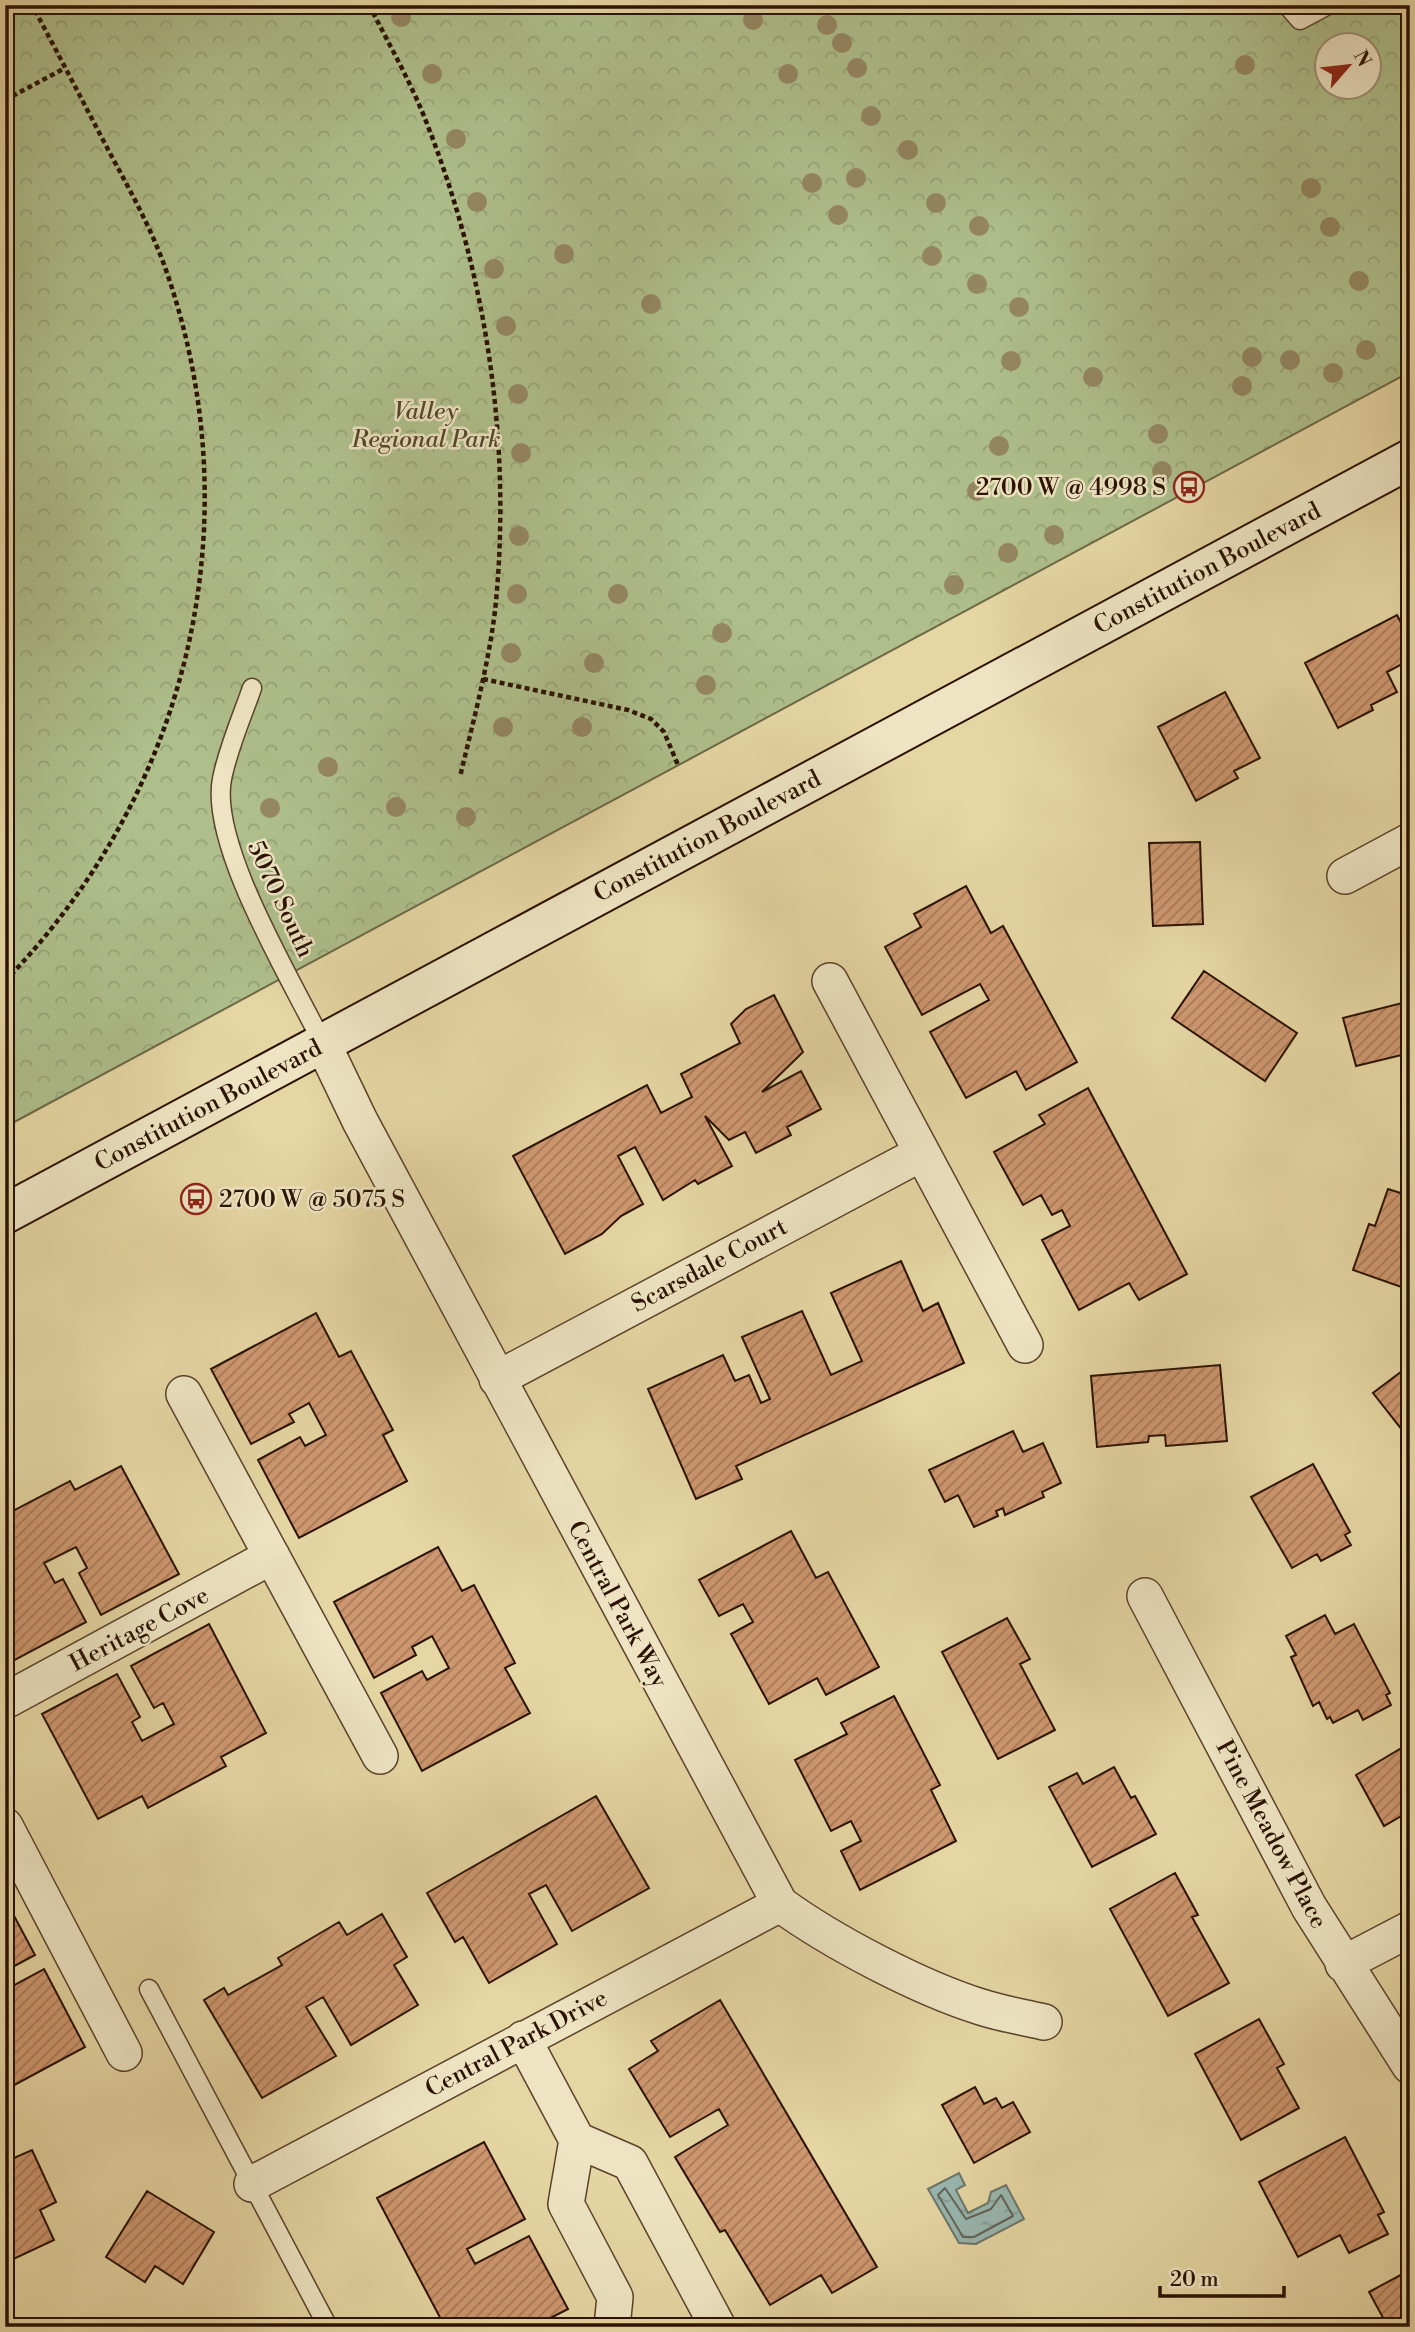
<svg xmlns="http://www.w3.org/2000/svg" width="1415" height="2332" viewBox="0 0 1415 2332" font-family="'Libre Bodoni',serif">
	<style>
		.park { fill: url(#park-crowns); stroke: #6c6846; stroke-width: 2; fill-rule: evenodd }
		.water { fill: url(#water-ripples); stroke: #6d756a; stroke-width: 2 }
		.lines { fill: none; stroke-linecap: round; stroke-linejoin: round }
		.shore { stroke: #626459; stroke-width: 2 }
		.building { fill: url(#building-hatch); stroke: #2b1202; stroke-width: 2 }
		.lane-casing { stroke: #5a432a; stroke-width: 21 }
		.street-casing { stroke: #5a432a; stroke-width: 38 }
		.secondary-casing { stroke: #2b1202; stroke-width: 42 }
		.path { stroke: #2b1202; stroke-width: 4.5; stroke-dasharray: 5 3.5; stroke-linecap: butt }
		.lane { stroke: #eee4c3; stroke-width: 18 }
		.street { stroke: #eee4c3; stroke-width: 35 }
		.secondary { stroke: #eee4c3; stroke-width: 38 }
		.tree { fill: #948761 }
		.labels { text-anchor: middle; stroke-width: 5; stroke-linejoin: round; paint-order: stroke }
		.park-label { font-size: 24px; font-style: italic; fill: #52462b; stroke: #eee4c3 }
		.poi-label { font-size: 24px; fill: #2b1202; stroke: #eee4c3; text-anchor: end }
		.street-label { font-size: 24px; fill: #2b1202; stroke: #eee4c3 }
	</style>
	<defs>
		<pattern id="park-crowns" width="20" height="18" patternUnits="userSpaceOnUse" patternTransform="scale(1.75)"><rect width="20" height="18" fill="#aebf8b"/><path d="M2 6a3 3 0 1 1 6 0M12 15a3 3 0 1 1 6 0" fill="none" stroke="#96a376"/></pattern>
		<pattern id="water-ripples" width="26" height="14" patternUnits="userSpaceOnUse" patternTransform="scale(1.75)"><rect width="26" height="14" fill="#99b7b0"/><path d="M2 4q2-2 4 0t4 0M15 11q2-2 4 0t4 0" fill="none" stroke="#849c96"/></pattern>
		<pattern id="building-hatch" width="6" height="6" patternUnits="userSpaceOnUse" patternTransform="scale(1.75)"><rect width="6" height="6" fill="#ce976f"/><path d="M-1 1l2-2M0 6l6-6M5 7l2-2" fill="none" stroke="#a77a59"/></pattern>
	</defs>
	<rect width="100%" height="100%" fill="#e5d6a3"/>
	<filter id="stains"><feTurbulence type="fractalNoise" baseFrequency=".00286" numOctaves="4"/><feColorMatrix values="0 0 0 0 .2 0 0 0 0 .09 0 0 0 0 .02 0 0 0 .5 -.17"/></filter>
	<radialGradient id="worn" r=".72"><stop offset=".6" stop-color="#630" stop-opacity="0"/><stop offset="1" stop-color="#630" stop-opacity=".3"/></radialGradient>
	<!-- park -->
	<path class="park" d="M5,5h1405v367l-1405,755zM1328,46h42v42h-42z"/>
	<!-- water -->
	<path class="water" d="M959,2173l6,12 -9,5 12,23 20,-10 3,-11 15,-7 18,34 -48,25 -17,-1 -31,-54z"/>
	<g class="lines">
		<!-- shore -->
		<path class="shore" d="M945,2188l21,31 25,-10 10,-14 12,21 -39,21h-11l-25,-42z"/>
	</g>
	<!-- building -->
	<path class="building" d="M1397,615l13,25v20l-23,12 10,20 -26,13 2,5 -35,18 -33,-65z
		M1225,692l35,66 -26,13 4,7 -42,23 -38,-74z
		M1200,842l3,82 -50,2 -4,-83z
		M966,886l25,47 12,-7 74,136 -51,28 -10,-19 -50,27 -36,-66 59,-32 -9,-16 -58,31 -37,-68 36,-20 -7,-13z
		M1204,971l93,62 -32,48 -93,-63z
		M774,995l29,57 -41,40 39,-21 20,38 -34,18 4,8 -35,18 -11,-21 -16,8 -24,-24 27,50 -34,18 -3,-4 -32,20 -28,-53 -17,9 25,48 -22,12 -19,18 -37,20 -52,-98 134,-71 14,28 31,-16 -11,-23 59,-31 -9,-19 15,-15z
		M1410,1001v52l-54,13 -13,-48z
		M1088,1088l99,186 -48,26 -10,-17 -50,27 -37,-70 28,-14 -8,-16 -10,5 -11,-20 -18,10 -29,-53 51,-28 -6,-9z
		M1388,1189l22,7v94l-57,-20 16,-46 6,2z
		M901,1261l22,50 15,-8 26,60 -228,103 6,13 -46,20 -48,-110 75,-34 12,26 14,-6 12,28 9,-4 -28,-62 60,-26 29,64 31,-14 -31,-68z
		M316,1313l23,44 12,-6 42,79 -10,5 24,46 -108,57 -41,-78 42,-23 5,9 21,-11 -17,-32 -20,11 5,8 -43,22 -40,-75z
		M1220,1365l7,76 -61,5 -1,-11 -16,1 -1,6 -51,5 -6,-71z
		M1410,1365v75l-37,-47z
		M1013,1431l10,21 20,-9 18,40 -19,9 2,5 -39,18 -2,-7 -7,3 2,5 -24,11 -16,-32 -13,7 -16,-32z
		M1313,1464l37,68 -5,3 6,10 -30,16 -4,-7 -25,14 -41,-71z
		M121,1466l58,108 -78,41 -22,-42 8,-5 -11,-21 -32,16 11,20 8,-4 23,43 -75,40 -6,-10v-137l65,-34 5,9z
		M791,1531l25,47 12,-6 51,95 -53,28 -9,-17 -48,26 -38,-70 22,-12 -10,-18 -24,12 -20,-36z
		M438,1547l24,44 12,-6 41,78 -10,5 25,45 -108,58 -41,-78 41,-22 5,9 22,-12 -17,-32 -20,11 4,8 -42,23 -40,-76z
		M1325,1615l10,19 19,-10 36,69 -4,2 5,10 -28,15 -5,-10 -25,13 -3,-6 -3,2 -8,-17 -6,4 -22,-49 5,-2 -10,-19z
		M1007,1618l23,41 -10,5 35,66 -57,29 -56,-107z
		M209,1624l57,109 -45,24 5,9 -78,42 -6,-12 -44,23 -56,-105 75,-40 23,43 -8,5 10,19 32,-17 -11,-21 -9,5 -23,-42z
		M894,1696l46,89 -9,5 25,51 -96,49 -19,-39 20,-10 -10,-20 -20,10 -36,-71 52,-26 -6,-11z
		M1410,1743v68l-26,15 -28,-51z
		M1114,1767l17,31 4,-2 21,38 -64,33 -43,-80 28,-14 6,11z
		M596,1796l53,92 -77,43 -26,-46 -17,9 28,50 -68,39 -26,-46 -8,5 -28,-49z
		M1175,1873l23,42 -6,2 37,66 -61,33 -58,-107z
		M5,1899l30,56 -30,16z
		M382,1914l25,43 -13,8 24,40 -67,40 -28,-48 -17,10 30,49 -74,42 -58,-98 20,-12 4,7 54,-30 -4,-7 61,-36 8,13z
		M44,1969l41,78 -80,43v-100z
		M720,2000l157,267 -45,26 -11,-18 -51,30 -45,-75 -5,2 -45,-75 53,-32 -9,-16 -49,28 -41,-68 29,-18 -7,-10z
		M1259,2019l25,45 -7,4 22,40 -58,32 -46,-86z
		M975,2087l9,17 12,-6 6,10 11,-6 17,30 -56,31 -32,-58z
		M1345,2137l39,75 -6,3 10,19 -39,19 -9,-18 -42,22 -39,-75z
		M484,2142l41,77 -58,30 8,15 54,-28 39,73 -35,18h-88l-68,-129z
		M32,2150l24,52 -16,8 14,30 -49,23v-101z
		M147,2191l67,41 -31,52 -28,-18 -10,16 -39,-25z
		M1410,2270v57h-22l-19,-35z
		M1119,2318l4,9h-24z"/>
	<g class="lines">
		<!-- lane casing -->
		<g class="lane-casing">
			<path id="lane" d="M1287,5l13,15 28,-15
				M252,688c-10,29 -24,60 -30,91 -13,66 71,203 101,265
				M149,1989l179,338"/>
		</g>
		<!-- street casing -->
		<g class="street-casing">
			<path id="street" d="M1345,876l65,-35
				M830,981l195,364
				M323,1044l37,77 420,783c52,38 140,84 201,103 21,7 43,10 63,15
				M497,1379l425,-226
				M184,1394l196,362
				M1145,1596l164,311 101,159
				M5,1701l267,-145
				M5,1826l119,227
				M1343,1964l67,-35
				M523,2039l54,101 -11,64 49,93 -3,30
				M577,2140l53,23 88,164
				M252,2184l528,-280"/>
		</g>
		<!-- secondary casing -->
		<g class="secondary-casing">
			<path id="secondary" d="M5,1214l1405,-755"/>
		</g>
		<!-- path -->
		<path class="path" d="M369,5c21,41 44,81 60,124 59,152 83,320 66,482 -7,56 -22,111 -35,166
			M5,100l60,-32
			M483,679l145,31 23,9 13,13 14,33
			M5,981c184,-189 248,-458 162,-708 -14,-41 -35,-79 -55,-116 -27,-51 -53,-102 -80,-152"/>
		<!-- lane -->
		<use href="#lane" class="lane"/>
		<!-- street -->
		<use href="#street" class="street"/>
		<!-- secondary -->
		<use href="#secondary" class="secondary"/>
	</g>
	<!-- trees -->
	<g class="tree">
		<circle cx="401" cy="17" r="10"/>
		<circle cx="753" cy="20" r="10"/>
		<circle cx="827" cy="25" r="10"/>
		<circle cx="842" cy="43" r="10"/>
		<circle cx="1245" cy="65" r="10"/>
		<circle cx="857" cy="68" r="10"/>
		<circle cx="432" cy="74" r="10"/>
		<circle cx="788" cy="74" r="10"/>
		<circle cx="871" cy="116" r="10"/>
		<circle cx="456" cy="139" r="10"/>
		<circle cx="908" cy="150" r="10"/>
		<circle cx="856" cy="178" r="10"/>
		<circle cx="812" cy="183" r="10"/>
		<circle cx="1311" cy="188" r="10"/>
		<circle cx="477" cy="202" r="10"/>
		<circle cx="936" cy="203" r="10"/>
		<circle cx="838" cy="215" r="10"/>
		<circle cx="979" cy="226" r="10"/>
		<circle cx="1330" cy="227" r="10"/>
		<circle cx="564" cy="254" r="10"/>
		<circle cx="932" cy="256" r="10"/>
		<circle cx="494" cy="269" r="10"/>
		<circle cx="1359" cy="281" r="10"/>
		<circle cx="977" cy="284" r="10"/>
		<circle cx="651" cy="304" r="10"/>
		<circle cx="1019" cy="307" r="10"/>
		<circle cx="506" cy="326" r="10"/>
		<circle cx="1366" cy="350" r="10"/>
		<circle cx="1252" cy="357" r="10"/>
		<circle cx="1290" cy="360" r="10"/>
		<circle cx="1011" cy="361" r="10"/>
		<circle cx="1333" cy="373" r="10"/>
		<circle cx="1093" cy="377" r="10"/>
		<circle cx="1242" cy="386" r="10"/>
		<circle cx="518" cy="394" r="10"/>
		<circle cx="1158" cy="434" r="10"/>
		<circle cx="999" cy="446" r="10"/>
		<circle cx="521" cy="453" r="10"/>
		<circle cx="1162" cy="471" r="10"/>
		<circle cx="977" cy="491" r="10"/>
		<circle cx="1054" cy="535" r="10"/>
		<circle cx="519" cy="536" r="10"/>
		<circle cx="1008" cy="553" r="10"/>
		<circle cx="954" cy="585" r="10"/>
		<circle cx="517" cy="594" r="10"/>
		<circle cx="618" cy="594" r="10"/>
		<circle cx="722" cy="633" r="10"/>
		<circle cx="511" cy="653" r="10"/>
		<circle cx="594" cy="663" r="10"/>
		<circle cx="706" cy="685" r="10"/>
		<circle cx="503" cy="727" r="10"/>
		<circle cx="582" cy="727" r="10"/>
		<circle cx="328" cy="767" r="10"/>
		<circle cx="396" cy="807" r="10"/>
		<circle cx="270" cy="808" r="10"/>
		<circle cx="466" cy="817" r="10"/>
	</g>
	<!-- icons -->
	<defs>
		<g id="bus-ring" transform="scale(1.575)"><circle r="9.5" fill="#eee4c3" stroke="#8f2418" stroke-width="1.5"/><path d="M-5-6H5V4H4V6H2V4H-2V6H-4V4H-5ZM-3.5-4V0h7V-4ZM-3.5 1.2v1.5H-2V1.2ZM2 1.2v1.5H3.5V1.2Z" fill="#8f2418"/></g>
	</defs>
	<g fill-rule="evenodd">
		<use href="#bus-ring" x="1189" y="487"/>
		<use href="#bus-ring" x="196" y="1199"/>
	</g>
	<g class="labels">
		<!-- park labels -->
		<g class="park-label">
			<text x="426" y="419">Valley<tspan x="426" dy="28">Regional Park</tspan></text>
		</g>
		<!-- poi labels -->
		<g class="poi-label">
			<text x="1166" y="495">2700 W @ 4998 S</text>
			<text x="219" y="1207" text-anchor="start">2700 W @ 5075 S</text>
		</g>
		<!-- street labels -->
		<g class="street-label">
			<text transform="translate(1207 568) rotate(-28)" y="8">Constitution Boulevard</text>
			<text transform="translate(707 836) rotate(-28)" y="8">Constitution Boulevard</text>
			<text transform="translate(281 899) rotate(65)" y="8">5070 South</text>
			<text transform="translate(208 1105) rotate(-28)" y="8">Constitution Boulevard</text>
			<text transform="translate(709 1265) rotate(-28)" y="8">Scarsdale Court</text>
			<text transform="translate(618 1604) rotate(62)" y="8">Central Park Way</text>
			<text transform="translate(139 1629) rotate(-28)" y="8">Heritage Cove</text>
			<text transform="translate(1272 1834) rotate(62)" y="8">Pine Meadow Place</text>
			<text transform="translate(516 2043) rotate(-28)" y="8">Central Park Drive</text>
		</g>
	</g>
	<!-- margin -->
	<rect width="1415" height="2332" fill="none" stroke="#e5d6a3" stroke-width="28"/>
	<rect x="7" y="7" width="1401" height="2318" fill="none" stroke="#2b1202" stroke-width="3.5"/>
	<rect x="14" y="14" width="1387" height="2304" fill="none" stroke="#2b1202" stroke-width="2"/>
	<!-- north arrow -->
	<g transform="translate(1348 66) rotate(62)"><circle r="33" fill="#eee4c3" stroke="#a09076" stroke-width="2"/>
	<path d="M0-5L12 26L0 18L-12 26Z" fill="#8f2418"/>
	<text y="-10" font-size="19" font-weight="bold" text-anchor="middle" fill="#2b1202">N</text>
	</g>
	<!-- scale -->
	<path d="M1160 2286v10h124v-10" fill="none" stroke="#2b1202" stroke-width="3.5"/>
	<text x="1170" y="2286" font-size="21" fill="#2b1202" stroke="#eee4c3" stroke-width="5" paint-order="stroke">20 m</text>
	<rect width="100%" height="100%" filter="url(#stains)"/>
	<rect width="100%" height="100%" fill="url(#worn)"/>
</svg>
